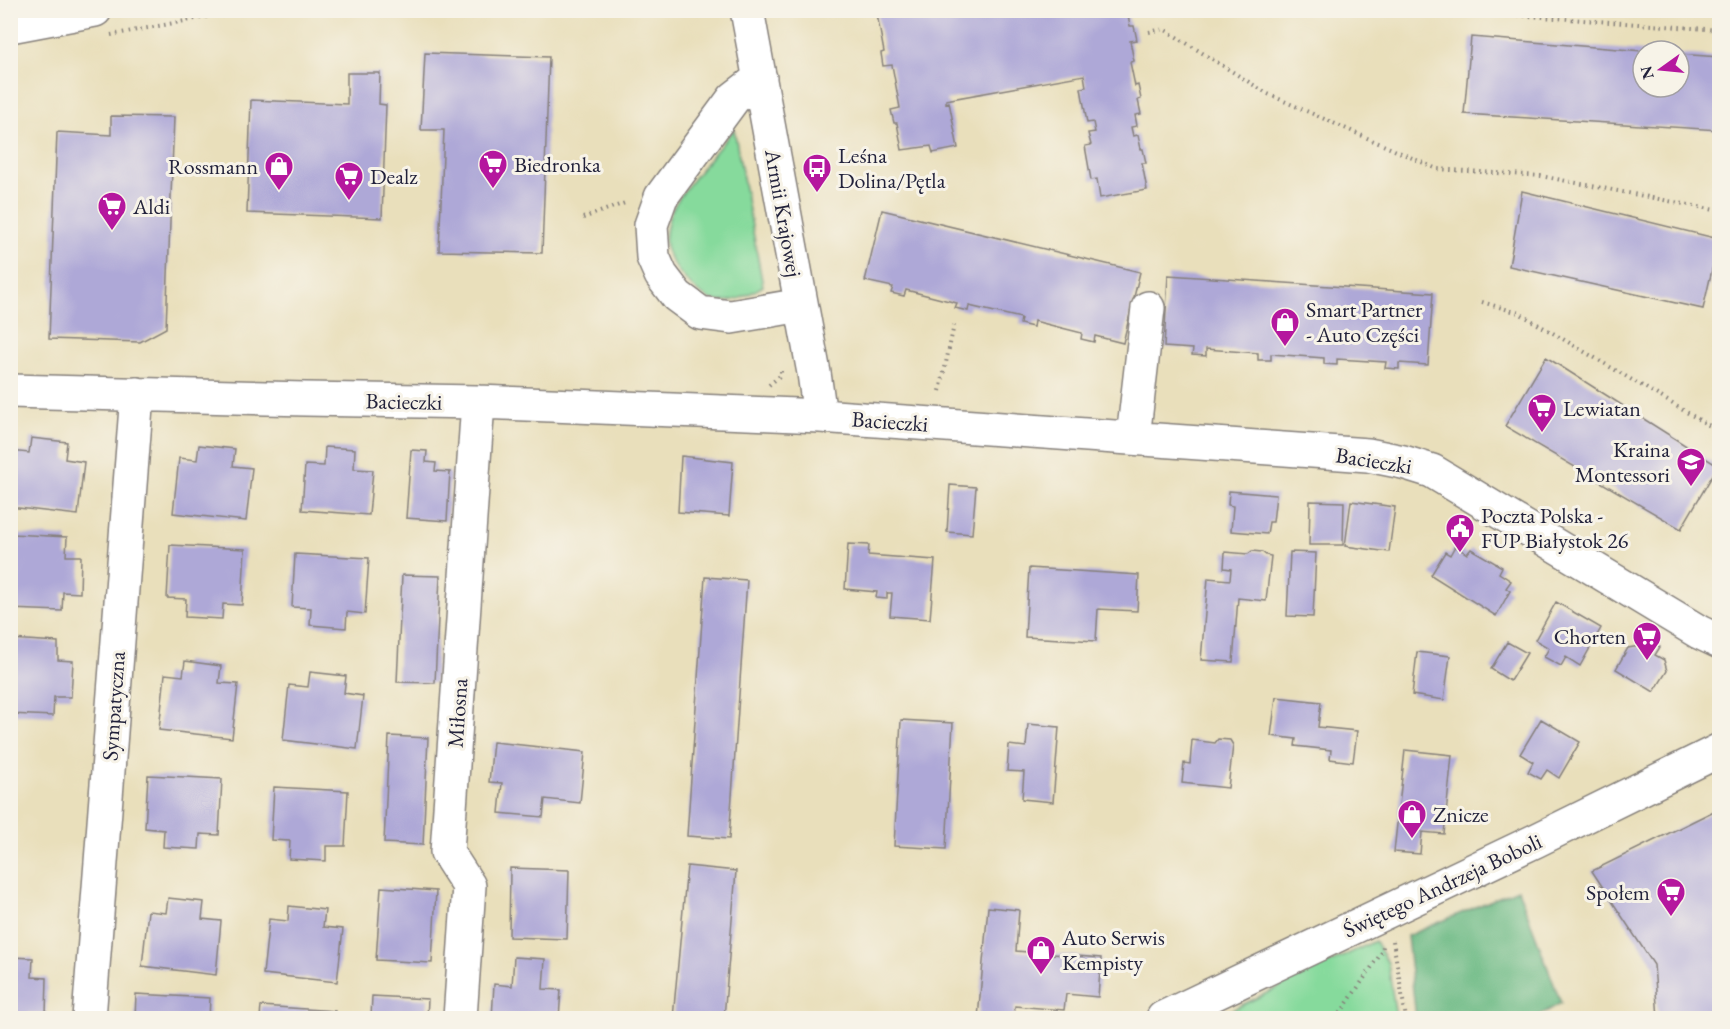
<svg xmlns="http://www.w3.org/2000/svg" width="1730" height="1029" viewBox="0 0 1730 1029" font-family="'EB Garamond',serif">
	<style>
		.green { fill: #86da9c; stroke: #547e6c; stroke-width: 1.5 }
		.forest { fill: #6cba84; stroke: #476e60; stroke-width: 1.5 }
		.building { fill: #aea8d7 }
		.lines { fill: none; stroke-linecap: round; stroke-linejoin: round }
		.minor-casing { stroke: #86807b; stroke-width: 36 }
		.major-casing { stroke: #86807b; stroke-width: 36 }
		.path { stroke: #86807b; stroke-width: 4; stroke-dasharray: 1.5 4.5; stroke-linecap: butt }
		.minor { stroke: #fff; stroke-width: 33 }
		.major { stroke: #fff; stroke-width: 33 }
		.labels { text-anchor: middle; stroke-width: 6; stroke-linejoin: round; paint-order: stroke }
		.poi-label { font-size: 22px; fill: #22223b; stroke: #f7f3e8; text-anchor: start }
		.street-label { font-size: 22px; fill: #22223b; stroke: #f7f3e8 }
	</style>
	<rect width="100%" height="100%" fill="#f7f3e8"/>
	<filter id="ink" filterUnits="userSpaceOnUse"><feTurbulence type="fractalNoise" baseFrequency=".0167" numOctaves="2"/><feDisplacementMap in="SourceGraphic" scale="12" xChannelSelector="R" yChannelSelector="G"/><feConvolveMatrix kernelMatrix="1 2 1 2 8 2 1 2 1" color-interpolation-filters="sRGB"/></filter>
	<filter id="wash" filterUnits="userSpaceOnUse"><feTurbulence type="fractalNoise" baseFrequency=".008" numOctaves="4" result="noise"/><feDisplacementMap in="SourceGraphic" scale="24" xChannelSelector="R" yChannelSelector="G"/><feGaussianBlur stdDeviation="1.35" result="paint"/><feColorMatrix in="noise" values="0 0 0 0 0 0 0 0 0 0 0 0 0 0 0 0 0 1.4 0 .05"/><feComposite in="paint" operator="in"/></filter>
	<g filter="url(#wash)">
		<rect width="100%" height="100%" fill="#e9dfbb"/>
		<!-- green -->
		<path class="green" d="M734,129l29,157c-14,8 -28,18 -46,15 -20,-3 -48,-37 -51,-55 -2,-8 1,-20 3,-28 4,-19 51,-71 65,-89z
			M1375,941l13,22 8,55h-181z"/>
		<!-- forest -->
		<path class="forest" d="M1518,889l43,114 -26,15h-119l-9,-82z"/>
		<g id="blocks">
			<!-- building -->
			<path class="building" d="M898,10h229l3,16h4l3,14 -7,1 4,20 -4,1 5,24 3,-1 3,14 -3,1 3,14 -6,1 2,11 -6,1 2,9 5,-1 3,14h2l3,14h-4l5,27 -47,8 -3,-19 -6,1 -6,-34 6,-1 -3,-12 7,-1 -2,-10 -6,1 -6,-35 5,-1 -2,-12 -138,25v3l3,-1 9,46 -25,5 -2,-7 -29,4 -5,-27h-3l-3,-13 9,-2 -8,-43 -9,1 -2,-13 3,-1 -7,-38z
				M1471,37l172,14v36h36v-33l40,3v73l-255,-16z
				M425,53l124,4 -7,196 -103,-2 5,-121h-23z
				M347,73h33l-1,31 7,1 -4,113 -135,-5 4,-113 96,4z
				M111,116l63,1 -8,211 -26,14 -91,-3 8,-207 54,3z
				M1522,191l197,48 -16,70 -194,-43z
				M882,210l258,62 -17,71 -28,-7 -1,6 -13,-3 1,-6 -48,-12 -1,6 -13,-3 1,-6 -52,-12 -1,5 -13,-3 2,-5 -51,-13 -2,6 -13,-3 2,-6 -28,-6z
				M1168,275l265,18 -5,72 -29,-2v6l-14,-1 1,-6 -49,-3v6l-13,-1v-6l-53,-4v6h-13v-7l-52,-4v7l-14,-1 1,-6 -29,-2z
				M1546,357l172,109 -37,63 -176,-103z
				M31,438l36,4 -2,17 19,3 -6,53 -68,-8v-56l19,2z
				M199,445l36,4 -2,17 19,2 -6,53 -73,-8 6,-55 18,2z
				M325,447l30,2 -1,20 19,1 -4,45 -67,-5 3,-45 19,1z
				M411,450l16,1 -1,11 10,1 -1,8 15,1 -3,49 -41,-3z
				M681,456l52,6 -4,54 -51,-4z
				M950,485l26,2 -4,47 -25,-2z
				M1229,491l47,4 -3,27h-4l-2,12 -36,-3 2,-25 -5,-1z
				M1310,501l34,1 -1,43h-34z
				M1351,501l44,6 -6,45 -44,-6z
				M12,534l55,3 -1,19h15l-1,37 -17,-1 -1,19 -52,-2z
				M848,544l21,1 -1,10 67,5 -5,59 -40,-3 2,-23h-5v6l-11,-1 1,-6 -32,-3z
				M170,545l75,4 -3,56 -19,-1 -1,15 -37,-2 1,-18 -19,-1z
				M1455,546l12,8 4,-5 31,18 -3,6 12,8 -5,7 4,3 -14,25 -65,-41 14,-23 5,3z
				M1252,551l10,1 4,3 5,1 -5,45 -28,-3 -5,64 -32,-2 7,-82 22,2 1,-11 -7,-1 1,-16 23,2z
				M1290,552l26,1 -3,64 -26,-1z
				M295,554l74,4 -4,56 -18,-2 -1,16 -36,-3 1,-17 -19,-1z
				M1029,568l110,7 -2,36 -39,-2 -2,32 -71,-4z
				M402,575l38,1 -5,107 -38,-1z
				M705,577l42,3 -18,259 -42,-3z
				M1556,602l45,26 -21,38 -14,-9 -5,9 -17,-9 5,-9 -14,-8z
				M10,639l48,3v18l15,1 -2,36h-17l-1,19 -43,-2z
				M1507,642l20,11 -17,28 -19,-12z
				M1653,643l7,4 -5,8 9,5 3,11 -13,21 -38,-23 12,-21 12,-2 8,5z
				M1417,652l33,4 -6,44 -32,-5z
				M185,661l36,5 -2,17 19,1 -6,54 -73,-8 6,-56 18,2z
				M310,672l36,4 -2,17 19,3 -6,53 -74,-9 6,-55 19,2z
				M1276,697l45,5 -3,25 39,4 -4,31 -23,-3 1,-9 -36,-4 1,-7 -25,-3z
				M1541,719l39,23 -21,36 -12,-8 -6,9 -13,-7 5,-10 -13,-8z
				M901,720l52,3 -7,126 -52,-3z
				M1028,724l31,3 -6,75 -31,-3 2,-27 -17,-1 2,-26 17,2z
				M389,736l39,2 -5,107 -39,-2z
				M1218,739l12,1 3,5 -5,43 -46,-5 2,-20 6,1 2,-24 23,3z
				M493,742l92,10 -5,51 -35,-4 -2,18 -44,-4 3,-30 -13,-1z
				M1405,750l47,5 -8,79 -22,-2 -2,22 -26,-2z
				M148,775l74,4 -3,56 -19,-1 -1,15 -36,-2 1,-17 -19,-2z
				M274,787l74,4 -3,55h-19v15l-37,-2 1,-18 -19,-1z
				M1716,810l3,34v174h-61l-4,-53 -62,-94z
				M687,866l49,5 -12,147h-51z
				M510,868l59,2 -2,69 -58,-2z
				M381,887l55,4 -4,72 -56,-3z
				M168,898l36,4 -2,17 19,2 -5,54 -74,-9 6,-55 18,2z
				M289,906l36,4 -2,17 20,2 -6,53 -74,-8 6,-55 19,2z
				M988,907l31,3 -3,41 85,7 -3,39 -32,-3 -2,16 -49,-4 -1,12h-36z
				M10,957l23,1 -1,19 15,1 -1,36 -17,-1 -1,5h-18z
				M514,957l31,2 -2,30 18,1 -2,28h-67l2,-34 18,2z
				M136,994l74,4 -1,20h-74z
				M372,996l56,3 -1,19h-56z
				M261,1006l74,5v7h-75z"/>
		</g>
	</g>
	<g filter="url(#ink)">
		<use href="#blocks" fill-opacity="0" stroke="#86807b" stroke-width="1.5"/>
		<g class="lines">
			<!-- minor casing -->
			<g class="minor-casing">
				<path id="minor" d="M747,10l67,363 6,43
					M760,78l-26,20 -73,99 -10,28 2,32 8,18 16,21 23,17 31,4 70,-12
					M10,391l295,8 173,3 342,14 548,39 35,7 29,9 267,161 21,10
					M1133,438l15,-130
					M89,1018l48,-624
					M460,1018l9,-132 -22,-34 31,-450
					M1163,1018l372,-177 185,-91"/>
			</g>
			<!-- major casing -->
			<g class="major-casing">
				<path id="major" d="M10,26l85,-16"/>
			</g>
			<!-- path -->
			<path class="path" d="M1446,10l274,20
				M1149,32l15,-3 104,65 169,75 104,7 179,35
				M111,35l132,-25
				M583,218l45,-16
				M1482,302l37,11 201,119
				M769,385l12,-10v-4
				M940,391l14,-66
				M1393,941l13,77
				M1337,1018l45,-66 1,-6"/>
			<!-- minor -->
			<use href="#minor" class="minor"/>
			<!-- major -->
			<use href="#major" class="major"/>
		</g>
	</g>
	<!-- icons -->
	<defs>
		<g id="supermarket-pin" transform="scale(1.5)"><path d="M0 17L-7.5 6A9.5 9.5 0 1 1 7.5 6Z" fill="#b5179e" stroke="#f7f3e8"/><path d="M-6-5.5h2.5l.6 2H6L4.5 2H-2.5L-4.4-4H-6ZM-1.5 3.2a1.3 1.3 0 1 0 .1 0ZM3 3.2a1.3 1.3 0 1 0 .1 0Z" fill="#fff"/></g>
		<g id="shop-pin" transform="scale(1.5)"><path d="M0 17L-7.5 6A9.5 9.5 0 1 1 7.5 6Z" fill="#b5179e" stroke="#f7f3e8"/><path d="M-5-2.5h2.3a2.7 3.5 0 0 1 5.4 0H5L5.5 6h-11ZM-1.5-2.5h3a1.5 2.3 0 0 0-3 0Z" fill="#fff"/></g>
		<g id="bus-pin" transform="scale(1.5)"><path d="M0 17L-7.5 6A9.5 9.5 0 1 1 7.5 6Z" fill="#b5179e" stroke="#f7f3e8"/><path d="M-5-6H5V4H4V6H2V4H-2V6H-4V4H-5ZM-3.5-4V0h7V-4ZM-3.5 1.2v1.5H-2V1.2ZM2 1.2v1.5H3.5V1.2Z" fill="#fff"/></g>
		<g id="school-pin" transform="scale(1.5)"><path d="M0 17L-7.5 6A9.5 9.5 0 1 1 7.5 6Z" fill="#b5179e" stroke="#f7f3e8"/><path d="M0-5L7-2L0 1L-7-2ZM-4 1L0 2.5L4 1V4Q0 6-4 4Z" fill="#fff"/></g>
		<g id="civic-pin" transform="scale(1.5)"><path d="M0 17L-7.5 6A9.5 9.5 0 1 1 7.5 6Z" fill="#b5179e" stroke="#f7f3e8"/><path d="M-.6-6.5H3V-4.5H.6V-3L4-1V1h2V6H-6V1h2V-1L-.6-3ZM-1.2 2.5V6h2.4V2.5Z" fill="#fff"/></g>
	</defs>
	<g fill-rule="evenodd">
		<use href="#supermarket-pin" x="493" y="164"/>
		<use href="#shop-pin" x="279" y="166"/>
		<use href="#bus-pin" x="817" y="168"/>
		<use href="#supermarket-pin" x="349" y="176"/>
		<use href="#supermarket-pin" x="112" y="206"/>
		<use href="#shop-pin" x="1285" y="322"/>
		<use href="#supermarket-pin" x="1542" y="408"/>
		<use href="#school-pin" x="1691" y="462"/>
		<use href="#civic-pin" x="1460" y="528"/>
		<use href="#supermarket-pin" x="1647" y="636"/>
		<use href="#shop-pin" x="1412" y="814"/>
		<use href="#supermarket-pin" x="1671" y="892"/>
		<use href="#shop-pin" x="1041" y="950"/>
	</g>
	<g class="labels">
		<!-- poi labels -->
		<g class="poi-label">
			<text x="838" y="163">Leśna<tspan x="838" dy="25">Dolina/Pętla</tspan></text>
			<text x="514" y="172">Biedronka</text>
			<text x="258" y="174" text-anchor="end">Rossmann</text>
			<text x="370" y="184">Dealz</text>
			<text x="133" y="214">Aldi</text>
			<text x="1306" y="317">Smart Partner<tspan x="1306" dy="25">- Auto Części</tspan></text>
			<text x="1563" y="416">Lewiatan</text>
			<text x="1670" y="457" text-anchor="end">Kraina<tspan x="1670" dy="25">Montessori</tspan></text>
			<text x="1481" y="523">Poczta Polska -<tspan x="1481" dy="25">FUP Białystok 26</tspan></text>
			<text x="1626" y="644" text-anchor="end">Chorten</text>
			<text x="1433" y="822">Znicze</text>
			<text x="1650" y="900" text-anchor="end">Społem</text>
			<text x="1062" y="945">Auto Serwis<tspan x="1062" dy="25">Kempisty</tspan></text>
		</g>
		<!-- street labels -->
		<g class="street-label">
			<text transform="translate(784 213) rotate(80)" y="8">Armii Krajowej</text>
			<text transform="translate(404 401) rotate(1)" y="8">Bacieczki</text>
			<text transform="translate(890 421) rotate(4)" y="8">Bacieczki</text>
			<text transform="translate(1374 460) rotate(9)" y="8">Bacieczki</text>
			<text transform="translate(113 706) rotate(-86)" y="8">Sympatyczna</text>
			<text transform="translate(457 713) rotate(-86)" y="8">Miłosna</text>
			<text transform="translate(1442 885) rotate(-25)" y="8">Świętego Andrzeja Boboli</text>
		</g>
	</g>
	<!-- margin -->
	<rect width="1730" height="1029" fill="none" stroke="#f7f3e8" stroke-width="36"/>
	<!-- north arrow -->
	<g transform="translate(1661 69) rotate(255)"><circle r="28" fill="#f7f3e8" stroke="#a29fa3" stroke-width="1.5"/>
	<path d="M0-4.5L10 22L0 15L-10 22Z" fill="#b5179e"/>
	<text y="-9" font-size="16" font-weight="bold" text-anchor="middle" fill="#22223b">N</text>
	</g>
</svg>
